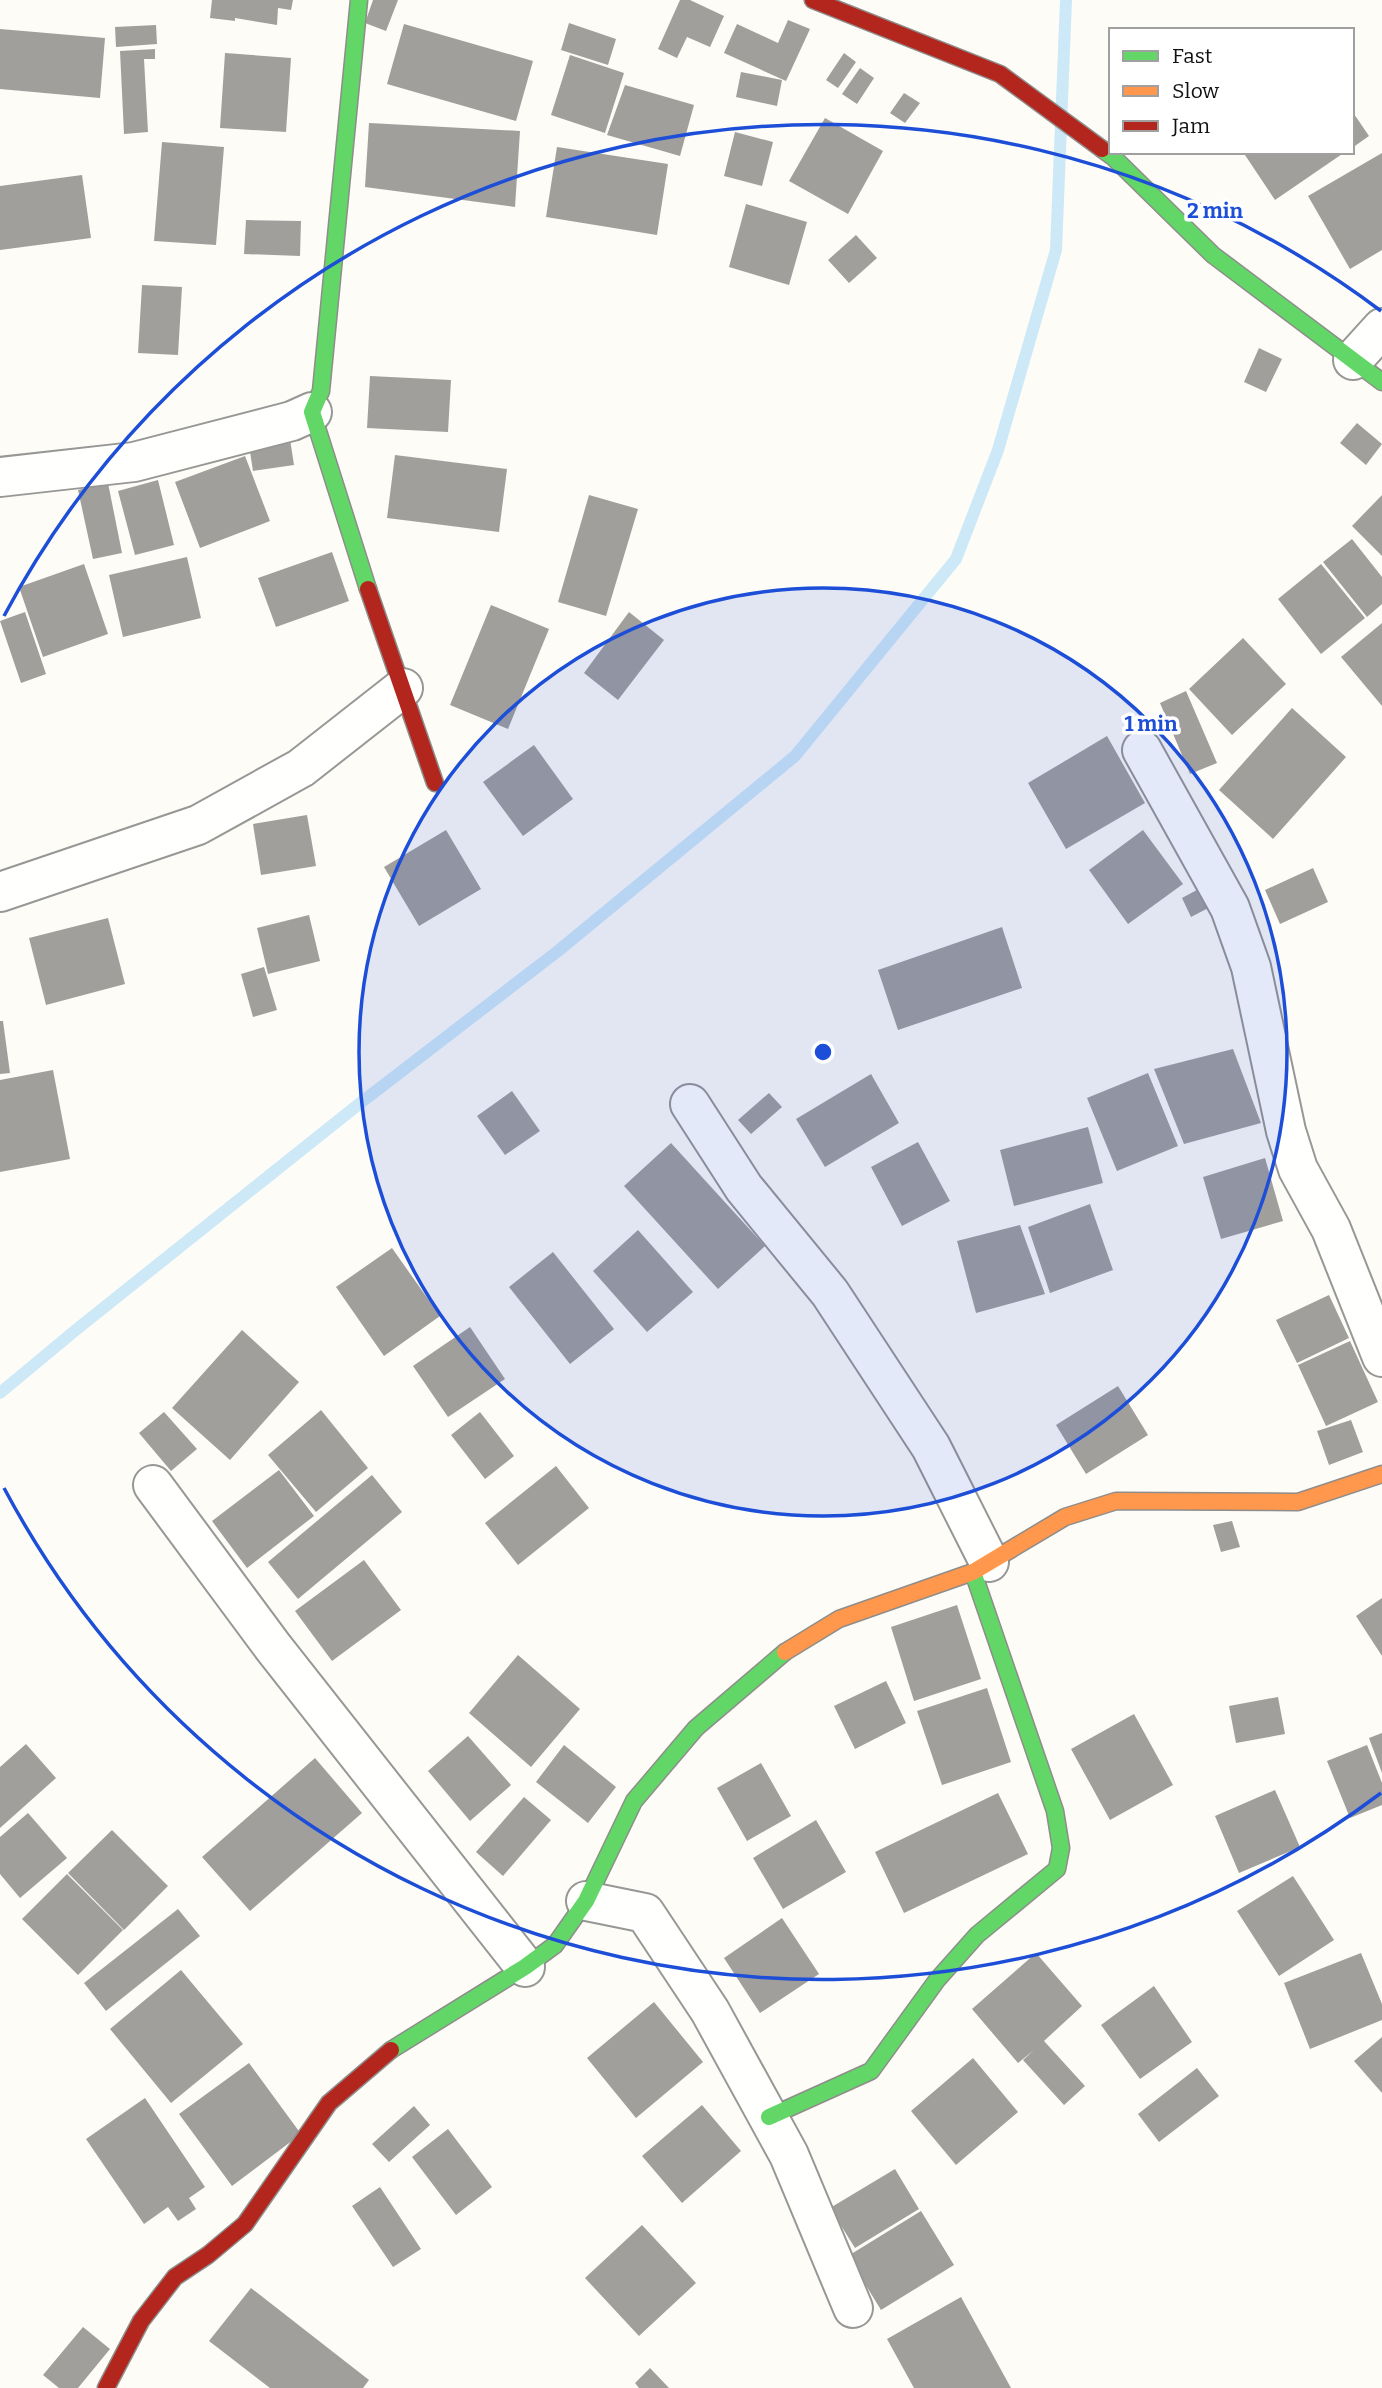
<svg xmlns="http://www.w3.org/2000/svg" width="1382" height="2388" viewBox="0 0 1382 2388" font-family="Bitter,serif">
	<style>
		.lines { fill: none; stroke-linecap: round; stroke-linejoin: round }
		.stream { stroke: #cde8f7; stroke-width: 12 }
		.building { fill: #a19f9c }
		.street-casing { stroke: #979795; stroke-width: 42 }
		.fast-casing { stroke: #8e8d8b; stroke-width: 19 }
		.slow-casing { stroke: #8e8d8b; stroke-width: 19 }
		.jam-casing { stroke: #8e8d8b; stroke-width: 19 }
		.street { stroke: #fffffe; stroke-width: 38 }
		.fast { stroke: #63d668; stroke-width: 16 }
		.slow { stroke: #ff974d; stroke-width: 16 }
		.jam { stroke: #b3261e; stroke-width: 16 }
		.ring { fill: none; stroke: #1d4ed8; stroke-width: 3.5 }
		.centre { fill: #1d4ed8; stroke: #fff; stroke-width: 3.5 }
		.ring-label { font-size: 21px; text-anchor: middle; font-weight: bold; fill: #1d4ed8; stroke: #fff; stroke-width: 7; stroke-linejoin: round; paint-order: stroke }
	</style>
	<rect width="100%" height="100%" fill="#fdfcf7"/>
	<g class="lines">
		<!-- stream -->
		<path class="stream" d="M0,1393l77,-64 282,-225 199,-153 237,-195 161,-197 42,-109 58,-200 10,-250"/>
	</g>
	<!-- building -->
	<path class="building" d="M212,0h81l-2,10 -13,-2 -1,17 -42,-7v3l-25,-3z
		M373,0h25l-12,31 -21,-8z
		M680,0h10l34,16 -14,31 -23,-10 -10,21 -19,-9z
		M788,20l22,9 -24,52 -62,-28 13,-29 41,19z
		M569,23l47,16 -8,26 -47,-15z
		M404,24l129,37 -17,60 -129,-37z
		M156,25l1,19 -41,3 -1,-20z
		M0,29l105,9 -5,60 -100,-9z
		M155,49v10h-11l4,73 -24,2 -4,-83z
		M225,53l66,5 -5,74 -66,-4z
		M844,53l12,9 -18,26 -12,-8z
		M570,55l54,18 -19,60 -54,-18z
		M860,68l14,10 -17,26 -15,-10z
		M741,72l41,8 -5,26 -41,-9z
		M625,85l69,20 -14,51 -73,-21z
		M904,93l16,10 -15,20 -15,-10z
		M1352,111l17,25 -17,12z
		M825,118l58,33 -35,63 -59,-33z
		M369,123l151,8 -5,76 -150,-20z
		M735,132l38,10 -11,44 -38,-10z
		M162,142l62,5 -8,98 -62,-4z
		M557,147l111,17 -11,71 -111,-18z
		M1243,152h102l-70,48z
		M1382,153v97l-32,19 -42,-73z
		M82,175l9,63 -91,12v-64z
		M746,204l61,18 -18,63 -60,-18z
		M246,220l55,1 -1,35 -56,-2z
		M856,235l21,23 -28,25 -21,-23z
		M142,285l40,2 -4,68 -40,-2z
		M1259,348l23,11 -16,33 -22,-10z
		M370,376l81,4 -3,52 -81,-4z
		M1357,423l25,21 -16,21 -26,-22z
		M290,439l4,26 -41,6 -4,-26z
		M395,455l112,14 -8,63 -112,-14z
		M245,456l25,65 -70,27 -25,-66z
		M158,480l16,65 -39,10 -17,-64z
		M108,483l14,70 -29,6 -15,-69z
		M589,495l49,14 -32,107 -48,-14z
		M1382,495v61l-30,-30z
		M1352,539l30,38v27l-15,13 -44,-55z
		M332,552l17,49 -73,26 -18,-49z
		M187,557l14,61 -78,19 -14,-62z
		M84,564l24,70 -65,23 -24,-70z
		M1321,564l44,54 -44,36 -43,-55z
		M491,605l58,24 -41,100 -58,-24z
		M25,612l21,62 -25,9 -21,-62z
		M629,612l35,28 -46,60 -34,-27z
		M1382,623v83l-41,-49z
		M1243,638l43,46 -54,51 -43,-46z
		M1186,691l31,72 -27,11 -30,-71z
		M1292,708l54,49 -73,82 -54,-49z
		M1107,736l38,67 -79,46 -38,-66z
		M534,745l39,54 -50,37 -40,-54z
		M307,815l9,51 -55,9 -8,-51z
		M446,830l35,59 -62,37 -35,-59z
		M1143,830l40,54 -55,40 -39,-54z
		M1313,868l15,34 -48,22 -15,-34z
		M1206,885l10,19 -25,13 -9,-19z
		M309,915l11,46 -52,13 -11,-46z
		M108,918l17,66 -79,21 -17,-67z
		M1002,927l20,61 -124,42 -20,-60z
		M264,967l13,43 -24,7 -12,-43z
		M0,1021h3l7,52 -10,1z
		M1233,1049l28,74 -77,21 -30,-75z
		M53,1070l17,89 -70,13v-92z
		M1148,1073l30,73 -61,25 -30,-73z
		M871,1074l28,49 -74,44 -29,-48z
		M512,1091l28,40 -35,24 -28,-39z
		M769,1093l13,14 -31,27 -13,-14z
		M1088,1127l15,56 -89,23 -14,-56z
		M918,1142l32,59 -48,25 -31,-59z
		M671,1143l94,103 -47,43 -94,-103z
		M1265,1158l18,63 -62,18 -18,-62z
		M1090,1204l23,66 -63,23 -22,-66z
		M1020,1225l25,69 -69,19 -19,-72z
		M638,1230l55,62 -46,40 -54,-61z
		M392,1248l48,68 -56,40 -48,-69z
		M553,1252l61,77 -44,35 -61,-77z
		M1329,1295l20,43 -52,25 -21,-43z
		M470,1327l35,52 -57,38 -35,-51z
		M242,1330l57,52 -69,78 -58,-52z
		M1350,1341l28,61 -52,24 -28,-61z
		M1118,1386l30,49 -62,39 -30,-49z
		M321,1410l47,58 -52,44 -48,-57z
		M164,1412l33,37 -26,22 -32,-38z
		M480,1412l34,44 -29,23 -34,-44z
		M1351,1420l12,32 -34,13 -12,-34z
		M556,1466l33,42 -71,57 -33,-42z
		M279,1470l35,46 -67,52 -35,-47z
		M372,1475l30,37 -104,87 -30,-37z
		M1232,1521l8,26 -19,5 -8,-27z
		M364,1560l37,50 -69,51 -37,-50z
		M1382,1598v58l-26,-40z
		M957,1605l24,74 -67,22 -23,-74z
		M518,1655l62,54 -49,58 -62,-54z
		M886,1681l20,42 -51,26 -21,-43z
		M987,1688l24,74 -69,23 -25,-74z
		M1278,1697l7,37 -49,9 -7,-37z
		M1134,1714l39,71 -63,35 -39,-71z
		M1382,1733v40l-13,-35z
		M468,1736l43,49 -41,36 -42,-50z
		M26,1744l30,34 -56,50v-61z
		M564,1745l52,42 -28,36 -52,-41z
		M1367,1745l15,38v22l-32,13 -23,-57z
		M315,1758l47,55 -112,98 -48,-54z
		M761,1763l30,53 -44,25 -30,-53z
		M1275,1790l25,57 -61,26 -24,-57z
		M998,1793l30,61 -124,59 -29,-61z
		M524,1797l27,23 -48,56 -27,-24z
		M28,1813l39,45 -47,40 -20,-24v-37z
		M816,1820l30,52 -63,37 -30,-51z
		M112,1830l56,56 -44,44 -56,-57z
		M67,1874l56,56 -45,45 -56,-56z
		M1293,1876l41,64 -55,36 -42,-65z
		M178,1909l22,27 -94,75 -22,-28z
		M782,1918l37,56 -59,39 -36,-55z
		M1036,1953l46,53 -38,35 41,45 -21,19 -41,-45 11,-10 -16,13 -46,-54z
		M1361,1953l21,51v16l-72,29 -26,-66z
		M181,1970l62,74 -72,59 -61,-74z
		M1154,1986l38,56 -52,37 -39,-54z
		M654,2002l49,60 -67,56 -49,-60z
		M1382,2037v56l-28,-32z
		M973,2058l45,54 -62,53 -45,-54z
		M249,2063l52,71 -69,52 -53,-72z
		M1197,2068l22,28 -60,46 -21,-28z
		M145,2098l60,89 -16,11 7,11 -18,12 -10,-14 -24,17 -58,-85z
		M702,2105l39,46 -59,52 -40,-47z
		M414,2106l16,19 -41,37 -17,-18z
		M448,2129l44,58 -36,28 -44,-58z
		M895,2169l24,40 -64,39 -25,-40z
		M380,2187l41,62 -28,18 -41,-61z
		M921,2211l33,54 -73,45 -33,-54z
		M642,2225l54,58 -57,53 -54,-58z
		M251,2288l118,92 -6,8h-93l-61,-47z
		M961,2297l50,91h-97l-27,-49z
		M83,2327l27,22 -32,39h-19l-16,-13z
		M650,2368l19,20h-30l-4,-5z"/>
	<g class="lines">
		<!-- street casing -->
		<g class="street-casing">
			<path id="street" d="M1353,360l29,-32
				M0,477l134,-15 158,-41 20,-9
				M1142,750l88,158 21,59 35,164 12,38 33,60 51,128
				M0,892l198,-67 103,-57 102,-80
				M690,1104l54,84 86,105 101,154 58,115
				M153,1485l120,162 252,320
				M586,1901l59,12 65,98 79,144 64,153"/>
		</g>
		<!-- fast casing -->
		<g class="fast-casing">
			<path id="fast" d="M359,0l-38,391 -9,21 56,177
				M1102,149l11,8 100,98 169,127
				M391,2050l134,-83 30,-22 31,-44 48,-100 62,-73 89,-76
				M769,2117l102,-46 66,-91 40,-45 80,-66 4,-21 -6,-37 -82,-239"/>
		</g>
		<!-- slow casing -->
		<g class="slow-casing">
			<path id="slow" d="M785,1652l54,-33 134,-47 92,-55 51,-16 182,1 84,-28"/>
		</g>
		<!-- jam casing -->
		<g class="jam-casing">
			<path id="jam" d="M813,0l187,74 102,75
				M368,589l67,194
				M106,2388l35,-67 34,-44 33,-22 37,-31 84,-121 62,-53"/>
		</g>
		<!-- street -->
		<use href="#street" class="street"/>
		<!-- fast -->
		<use href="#fast" class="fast"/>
		<!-- slow -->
		<use href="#slow" class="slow"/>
		<!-- jam -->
		<use href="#jam" class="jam"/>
	</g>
	<!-- distance rings -->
	<circle cx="823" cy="1052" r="464" fill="#1d4ed8" fill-opacity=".12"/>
	<g class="ring">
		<circle cx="823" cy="1052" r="464"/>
		<path d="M1381 1793A928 928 0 0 1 4 1488M4 616A928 928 0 0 1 1381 311"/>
	</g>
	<circle cx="823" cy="1052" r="10" class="centre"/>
	<g class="ring-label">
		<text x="1215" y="218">2 min</text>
		<text x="1151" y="731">1 min</text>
	</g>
	<!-- legend -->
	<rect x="1109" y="28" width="245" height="126" fill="#ffffff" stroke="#a0a0a0" stroke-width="2"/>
	<rect x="1123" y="51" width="35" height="10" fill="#63d668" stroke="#a0a0a0" stroke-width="2"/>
	<text x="1172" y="63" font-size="21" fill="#111111">Fast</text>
	<rect x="1123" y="86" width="35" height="10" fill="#ff974d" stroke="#a0a0a0" stroke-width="2"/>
	<text x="1172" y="98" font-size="21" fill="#111111">Slow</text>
	<rect x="1123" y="121" width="35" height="10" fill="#b3261e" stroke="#a0a0a0" stroke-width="2"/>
	<text x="1172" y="133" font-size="21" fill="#111111">Jam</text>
</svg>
